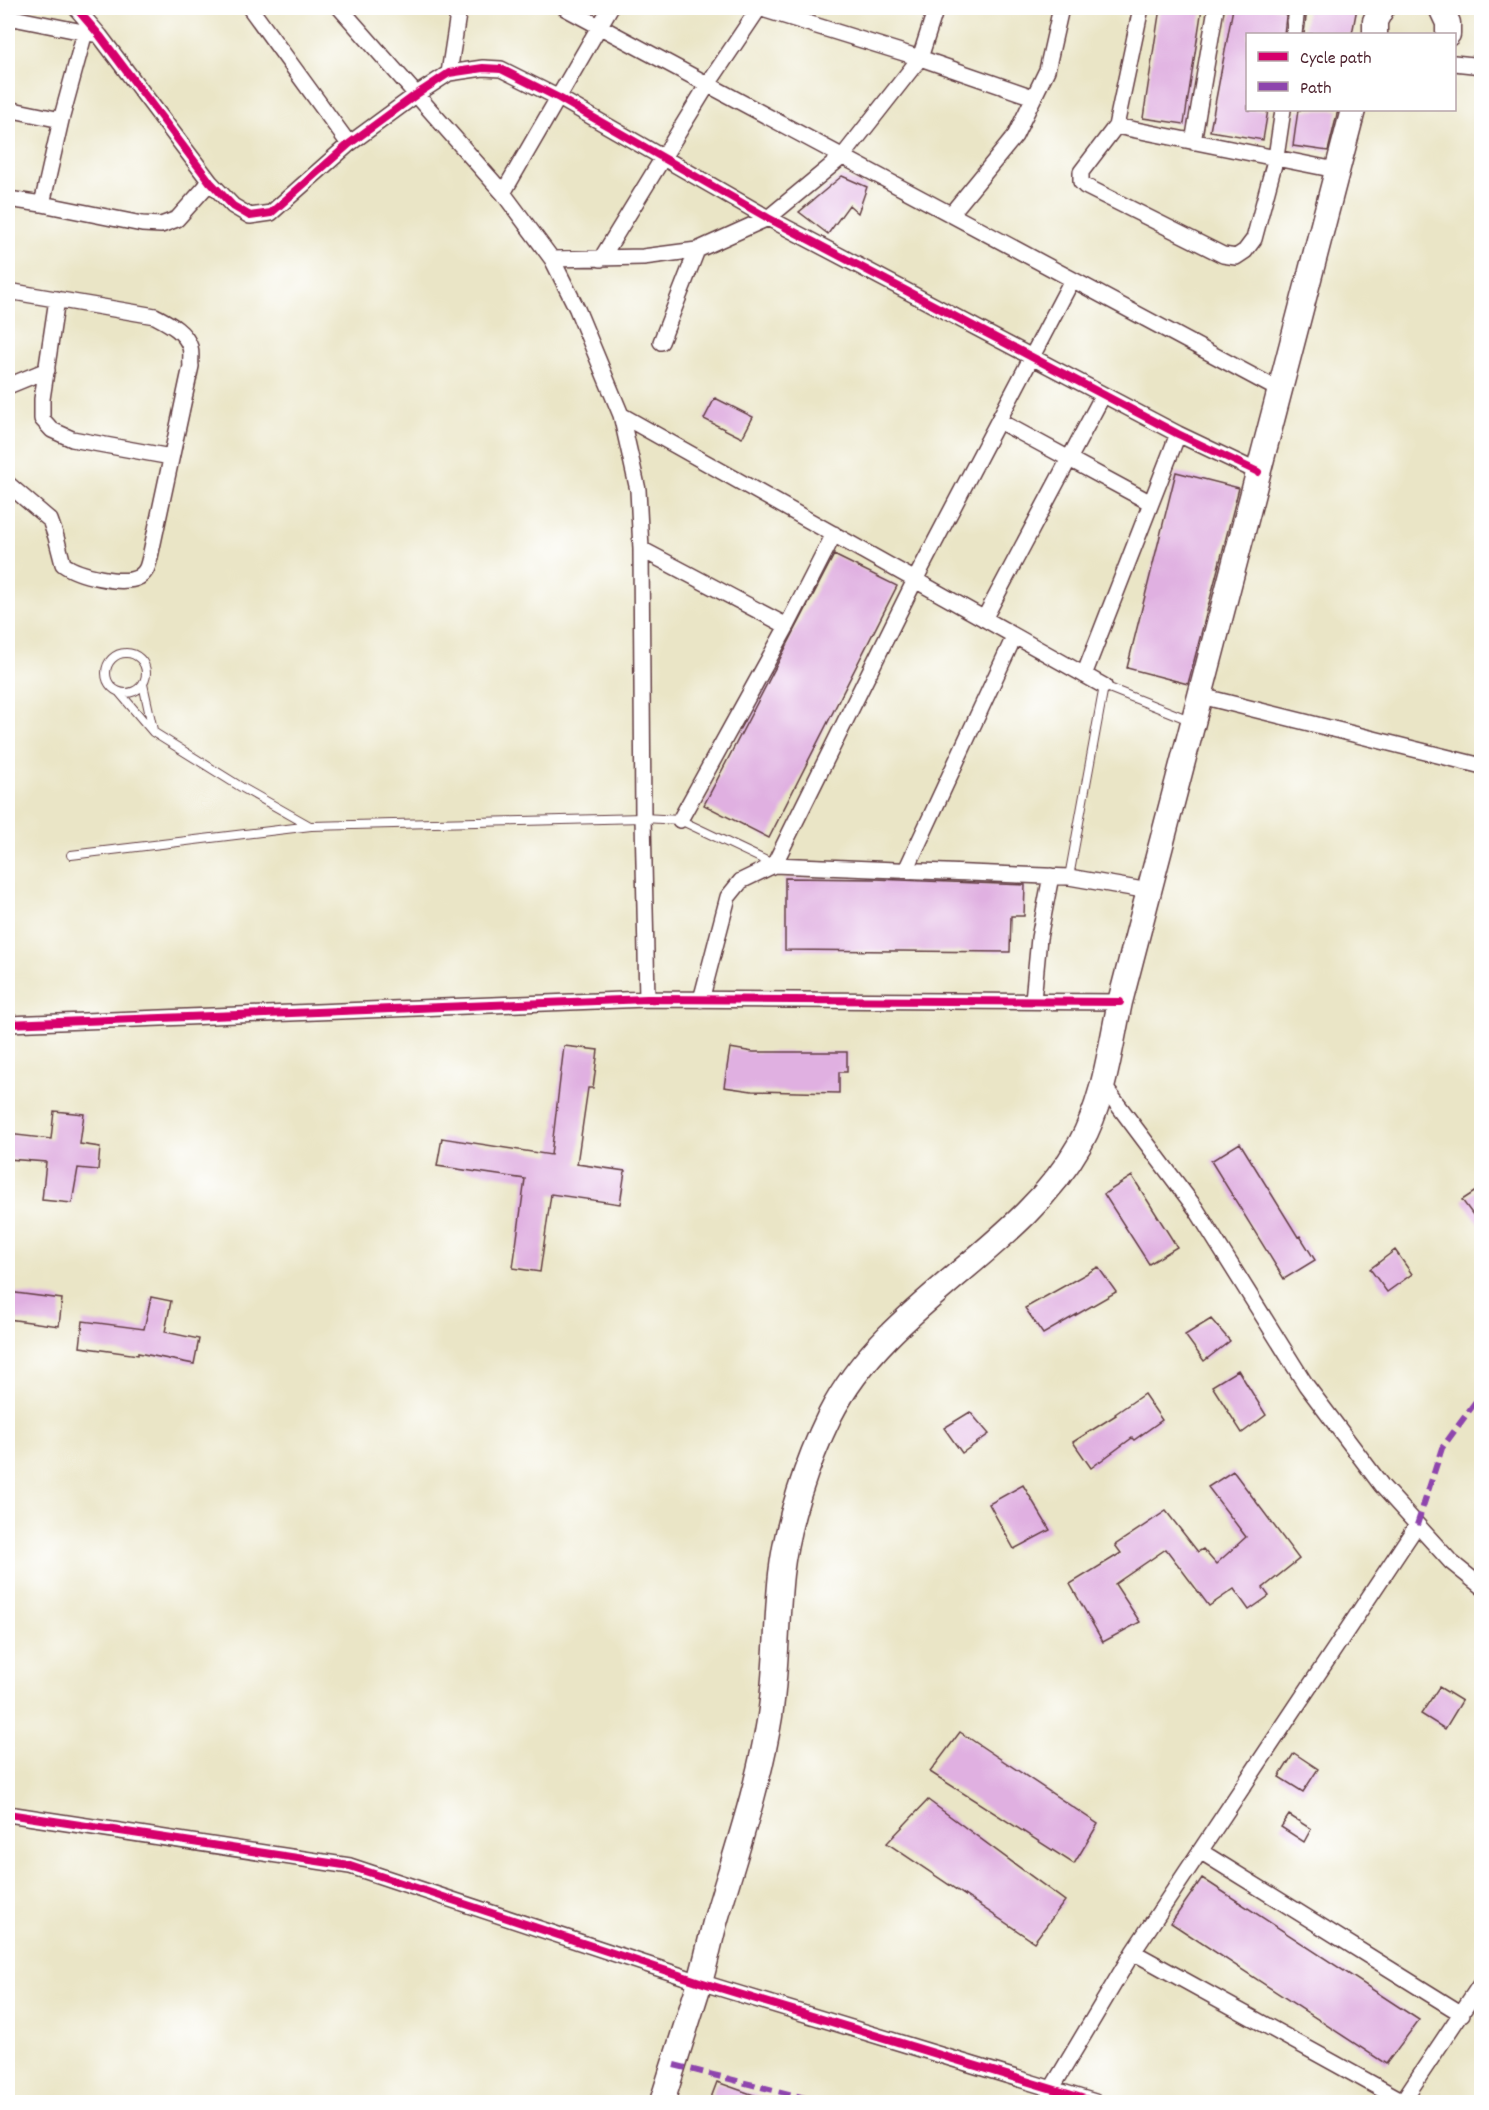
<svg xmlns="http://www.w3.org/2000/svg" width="1489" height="2110" viewBox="0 0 1489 2110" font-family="Dekko,sans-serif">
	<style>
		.building { fill: #e0b0e1 }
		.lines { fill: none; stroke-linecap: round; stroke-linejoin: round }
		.lane-casing { stroke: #623d42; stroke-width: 10 }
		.street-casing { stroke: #623d42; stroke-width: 18 }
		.primary-casing { stroke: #623d42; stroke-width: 27 }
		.lane { stroke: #fff; stroke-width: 8 }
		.street { stroke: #fff; stroke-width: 15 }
		.primary { stroke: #fff; stroke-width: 24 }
		.quiet { stroke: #8e44ad; stroke-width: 6; stroke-dasharray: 12 6; stroke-linecap: butt }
		.cycleway-casing { stroke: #fff; stroke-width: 11 }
		.cycleway { stroke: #d6006c; stroke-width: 8 }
	</style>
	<rect width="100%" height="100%" fill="#fff"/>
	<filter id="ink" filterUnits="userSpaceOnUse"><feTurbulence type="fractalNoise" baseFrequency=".0167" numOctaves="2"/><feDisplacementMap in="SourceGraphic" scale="12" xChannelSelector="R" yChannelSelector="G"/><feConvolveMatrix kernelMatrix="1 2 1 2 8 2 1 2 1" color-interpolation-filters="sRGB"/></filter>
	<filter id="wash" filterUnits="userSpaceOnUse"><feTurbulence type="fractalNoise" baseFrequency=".008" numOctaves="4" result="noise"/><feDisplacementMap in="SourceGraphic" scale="24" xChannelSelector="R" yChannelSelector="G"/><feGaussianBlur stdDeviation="1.35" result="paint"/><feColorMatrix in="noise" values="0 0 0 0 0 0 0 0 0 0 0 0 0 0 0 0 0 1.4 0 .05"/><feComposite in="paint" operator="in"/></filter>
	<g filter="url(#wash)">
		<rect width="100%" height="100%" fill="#eae5c6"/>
		<g id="blocks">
			<!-- building -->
			<path class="building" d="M1160,8h42l-18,116 -41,-6z
				M1233,8h54l-3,26h-36v76h20l-5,30 -53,-9z
				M1307,9l50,-1 -5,26h-48z
				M1298,110h40l-10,41 -35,-5z
				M842,176l25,11 -9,26 -9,-8 -21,29 -29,-22z
				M715,398l38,19 -11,21 -38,-19z
				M1176,472l63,16 -51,196 -61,-16z
				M834,555l63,31 -128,252 -65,-33z
				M785,878l90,1 150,6 -1,31h-13l-1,36 -225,-2z
				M564,1046l34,4 -5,38h-5l-11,76 48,7 -5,33 -69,-10 -11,78 -27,-4 12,-89 -88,-13 5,-28 109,17z
				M730,1048l23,4h94v20h-8v21l-87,-2 -28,-4z
				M54,1111l30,3 -4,30 20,3 -2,23 -20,-2 -6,35 -30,-3 4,-38 -38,-3v-25l43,5z
				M1240,1143l58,94 2,-1 15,24 -31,19 -73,-118z
				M1132,1176l45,71 -28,17 -45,-70z
				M1482,1187v40l-20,-27z
				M1395,1250l17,24 -25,18 -17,-23z
				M1098,1267l18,25 -73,42 -18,-26z
				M8,1292l54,7 -3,27 -51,-7z
				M151,1297l20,4 -6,31 34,7 -5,25 -56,-11v2l-58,-8 3,-26 61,8z
				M1211,1319l19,22 -26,20 -19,-26z
				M1238,1370l28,45 -24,18 -30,-47z
				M1144,1394l18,26 -28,20 -2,-2 -41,30 -18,-26 43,-27 -1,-1z
				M970,1412l19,22 -27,19 -18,-25z
				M1233,1471l66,88 -36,29 6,8 -20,14 -15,-21 -25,17 -43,-57 -51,35 25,38 -37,20 -33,-58 51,-31 -6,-8 51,-34 32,41 5,-3 13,15 30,-27 -38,-50z
				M1023,1485l27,45 -36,19 -25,-45z
				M1439,1687l23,14 -17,28 -24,-15z
				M960,1732l138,92 -24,40 -144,-92z
				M1294,1753l24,16 -15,23 -24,-15z
				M928,1800l137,101 -31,41 -147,-99z
				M1289,1815l22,14 -7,13 -23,-15z
				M1202,1878l217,142 -33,44 -215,-141z
				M717,2082l51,18v3h-59z"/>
		</g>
	</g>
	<g filter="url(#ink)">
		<use href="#blocks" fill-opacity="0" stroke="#623d42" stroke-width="1.5"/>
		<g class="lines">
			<!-- lane casing -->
			<g class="lane-casing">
				<path id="lane" d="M106 673a20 20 0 1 1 40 0a20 20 0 1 1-40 0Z
					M143,684l10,46
					M119,692l34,40 88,55 69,39
					M71,855l240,-29 332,-8 37,2 93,44
					M1069,877l35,-191 88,35"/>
			</g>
			<!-- street casing -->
			<g class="street-casing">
				<path id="street" d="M76,8l24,28 110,146 23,24 17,10 21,-3 78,-69 68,-50 32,-21 34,-5 18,1 58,29 209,120 410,216 80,38
					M250,8l99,136
					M340,8l163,185 49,66 25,50 44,106 17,75 3,59 2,269 4,181
					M565,8l714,382
					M759,8l161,50 113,39
					M1141,8l-25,118 -35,46v10l4,4 138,69 13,2 9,-6 9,-12 22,-82 7,-47
					M8,17l85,17
					M1294,34l3,-26
					M1454,63l28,3
					M449,73l10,-65
					M8,109l53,11
					M1116,126l220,44
					M1193,142l23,-134
					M503,193l107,-185
					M8,199l34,5 100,20 19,1 16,-6 33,-37
					M42,204l19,-84 24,-88
					M951,214l64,-78 32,-66 14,-62
					M552,259l91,-2 54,-7 71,-32 75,-62 77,-98 16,-50
					M601,259l107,-175 51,-76
					M8,291l147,25c13,7 30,15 35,31 2,6 0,14 1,19l-41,191c-2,8 -3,15 -11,20 -16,9 -62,-2 -76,-13l-7,-27 -6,-17 -42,-36
					M57,299l-15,100v20l10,11 20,9 99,18
					M661,342l36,-92
					M8,386l39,-16
					M621,415l483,271
					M999,421l152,82
					M641,549l146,77 -107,194
					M984,619l119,-224
					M787,626l47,-92
					M1084,675l94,-241
					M1201,696l281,70
					M774,865l141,-285 157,-300
					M906,870l108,-233
					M701,1000l27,-103 13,-16 33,-16 295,12 80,14
					M1033,1000l6,-62 12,-62
					M8,1024l639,-25 473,3
					M1103,1085l93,124 110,176 76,101 69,76 31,25
					M8,1814l342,52 350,116 395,120
					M1200,1851l262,163
					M1133,1952l270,149
					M1046,2102l6,-14 81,-136 284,-427
					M1402,2102l80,-120"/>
			</g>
			<!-- primary casing -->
			<g class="primary-casing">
				<path id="primary" d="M1441,8l7,15v11
					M1375,34v-13l7,-13
					M662,2102c12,-39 25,-78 37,-117 7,-22 11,-45 17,-66 20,-67 43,-134 54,-203 7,-47 6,-95 11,-142 6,-52 26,-112 49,-159 58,-114 190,-164 250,-271 24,-43 30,-95 40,-142l233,-892"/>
			</g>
			<!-- lane -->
			<use href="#lane" class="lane"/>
			<!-- street -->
			<use href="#street" class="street"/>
			<!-- primary -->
			<use href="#primary" class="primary"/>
			<!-- quiet -->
			<path class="quiet" d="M1417,1525l25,-77 40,-55
				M674,2065l147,37"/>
			<!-- cycleway casing -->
			<g class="cycleway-casing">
				<path id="cycleway" d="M76,8l24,28 110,146 23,24 17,10 21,-3 78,-69 68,-50 32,-21 34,-5 18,1 58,29 209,120 410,216 80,38
					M8,1024l639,-25 473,3
					M8,1814l342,52 350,116 395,120"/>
			</g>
			<!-- cycleway -->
			<use href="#cycleway" class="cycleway"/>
		</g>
	</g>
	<!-- margin -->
	<rect width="1489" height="2110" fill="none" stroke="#fff" stroke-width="30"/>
	<!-- legend -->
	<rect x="1246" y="33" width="210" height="78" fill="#ffffff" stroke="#b7a5aa" stroke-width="1.5"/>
	<rect x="1258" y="52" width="30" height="9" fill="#d6006c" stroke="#b7a5aa" stroke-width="1.5"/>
	<text x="1300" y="63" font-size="18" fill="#4a1f2b">Cycle path</text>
	<rect x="1258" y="82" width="30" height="9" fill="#8e44ad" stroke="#b7a5aa" stroke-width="1.5"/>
	<text x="1300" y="93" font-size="18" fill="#4a1f2b">Path</text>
</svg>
